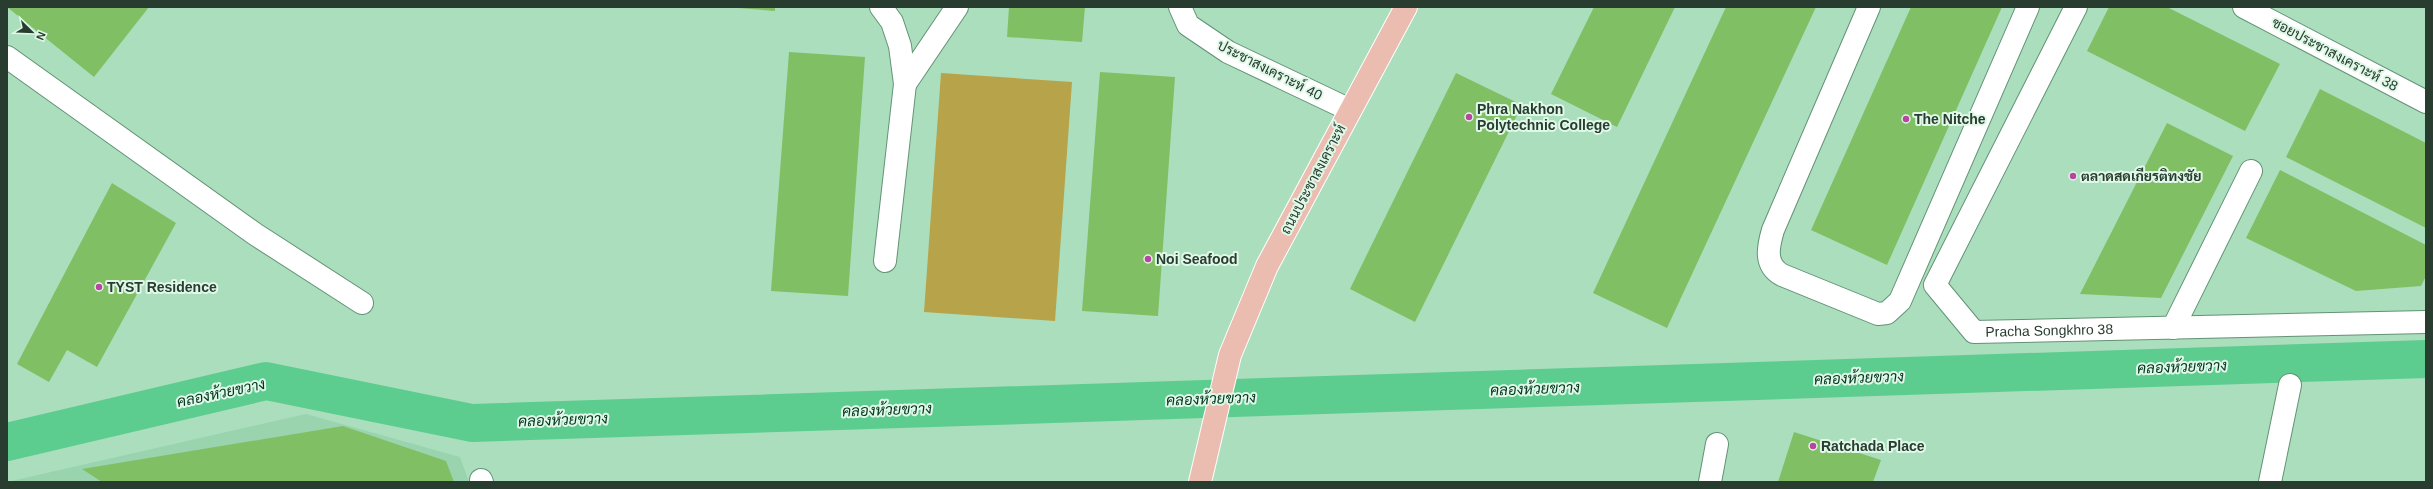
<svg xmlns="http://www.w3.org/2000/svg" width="2433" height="489" viewBox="0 0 2433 489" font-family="Arial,Sarabun,sans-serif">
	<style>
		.built { fill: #99d4af }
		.green { fill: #b7a349 }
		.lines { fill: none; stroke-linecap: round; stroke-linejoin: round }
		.canal { stroke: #5ccd8f; stroke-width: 38 }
		.building { fill: #81bf65 }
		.minor-casing { stroke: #629375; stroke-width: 24 }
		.major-casing { stroke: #fff; stroke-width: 24 }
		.minor { stroke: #fff; stroke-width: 22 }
		.major { stroke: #eabdb0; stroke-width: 22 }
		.poi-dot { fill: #b846a0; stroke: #dff8e7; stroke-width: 1.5 }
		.labels { text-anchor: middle; stroke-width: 4; stroke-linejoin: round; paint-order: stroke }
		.street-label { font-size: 14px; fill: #283d30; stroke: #dff8e7 }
		.poi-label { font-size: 14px; font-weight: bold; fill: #283d30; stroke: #dff8e7; text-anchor: start }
		.water-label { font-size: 15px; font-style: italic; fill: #03351e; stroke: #dff8e7 }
	</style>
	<rect width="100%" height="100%" fill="#abdebd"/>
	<!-- built -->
	<path class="built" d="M306,414l154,43 9,25h-462z"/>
	<!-- green -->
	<path class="green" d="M941,73l131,9 -17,239 -131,-9z"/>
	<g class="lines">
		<!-- canal -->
		<path class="canal" d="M7,442l259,-61 206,42 1954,-64"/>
	</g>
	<!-- building -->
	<path class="building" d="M7,7h142l-55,70z
		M725,7h50v4z
		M1009,7h76l-3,35 -75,-5z
		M1594,7h81l-58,120 -66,-33z
		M1726,7h90l-149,321 -74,-35z
		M1911,7h91l-115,258 -76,-35z
		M2109,7h58l113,57 -35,67 -158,-80z
		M789,52l76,5 -17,239 -77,-5z
		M1100,72l75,5 -17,239 -76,-5z
		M1456,73l66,32 -107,217 -65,-33z
		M2320,89l106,54v85l-140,-71z
		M2167,123l66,33 -72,142 -81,-4z
		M2280,170l146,75v31l-5,10 -65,5 -110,-53z
		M112,183l64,40 -79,144 -30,-17 -18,32 -32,-18z
		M343,426l103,35 8,21h-352l-20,-13z
		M1794,432l87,28 -8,22h-95z"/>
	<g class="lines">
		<!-- minor casing -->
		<g class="minor-casing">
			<g id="minor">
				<path d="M881,7l11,15 8,24 5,38 -20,177"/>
				<path d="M1180,7l8,18 40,27 122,58"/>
				<path d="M1869,7l-96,223c-5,17 -9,35 9,45l96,39 9,-1 13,-12 128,-294"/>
				<path id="s1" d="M2076,7l-141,278 39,47 452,-10"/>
				<path d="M2244,7l182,95"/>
				<path d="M7,57l248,177 107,69"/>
				<path d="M905,84l52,-77"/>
				<path d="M2173,328l78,-157"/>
				<path d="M481,480l1,2"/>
				<path d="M1710,482l7,-38"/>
				<path d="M2270,482l20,-97"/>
			</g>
		</g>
		<!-- major casing -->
		<g class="major-casing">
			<path id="major" d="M1200,482l30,-127 37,-89 139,-259"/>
		</g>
		<!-- minor -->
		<use href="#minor" class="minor"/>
		<!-- major -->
		<use href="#major" class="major"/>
	</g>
	<!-- markers -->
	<g class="poi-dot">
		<circle cx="1469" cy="117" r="4"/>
		<circle cx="1906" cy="119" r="4"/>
		<circle cx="2073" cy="176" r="4"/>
		<circle cx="1148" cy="259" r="4"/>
		<circle cx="99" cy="287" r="4"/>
		<circle cx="1813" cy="446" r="4"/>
	</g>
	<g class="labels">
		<!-- street labels -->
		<g class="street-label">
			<text transform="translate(2335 54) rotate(28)" y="5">ซอยประชาสงเคราะห์ 38</text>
			<text transform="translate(1270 70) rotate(27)" y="5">ประชาสงเคราะห์ 40</text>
			<text transform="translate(1313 179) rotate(-62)" y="5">ถนนประชาสงเคราะห์</text>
			<text dy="5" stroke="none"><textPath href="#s1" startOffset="448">Pracha Songkhro 38</textPath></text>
		</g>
		<!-- poi labels -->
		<g class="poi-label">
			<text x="1477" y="114">Phra Nakhon<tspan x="1477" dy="16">Polytechnic College</tspan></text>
			<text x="1914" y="124">The Nitche</text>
			<text x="2081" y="181">ตลาดสดเกียรติทงชัย</text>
			<text x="1156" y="264">Noi Seafood</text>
			<text x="107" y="292">TYST Residence</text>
			<text x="1821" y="451">Ratchada Place</text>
		</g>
		<!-- water labels -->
		<g class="water-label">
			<text transform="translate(2182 367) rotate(-2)" y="5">คลองห้วยขวาง</text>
			<text transform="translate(1859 378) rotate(-2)" y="5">คลองห้วยขวาง</text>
			<text transform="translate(1535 389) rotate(-2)" y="5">คลองห้วยขวาง</text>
			<text transform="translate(221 393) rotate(-12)" y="5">คลองห้วยขวาง</text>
			<text transform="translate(1211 399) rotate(-2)" y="5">คลองห้วยขวาง</text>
			<text transform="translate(887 410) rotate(-2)" y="5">คลองห้วยขวาง</text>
			<text transform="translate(563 420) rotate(-2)" y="5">คลองห้วยขวาง</text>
		</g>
	</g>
	<!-- border -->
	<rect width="2433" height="489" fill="none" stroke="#283d30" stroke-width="16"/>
	<!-- north arrow -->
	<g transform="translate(32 32) rotate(113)" stroke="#dff8e7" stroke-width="3" paint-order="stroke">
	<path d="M0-3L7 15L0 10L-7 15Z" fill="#283d30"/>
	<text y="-6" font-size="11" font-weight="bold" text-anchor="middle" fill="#283d30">N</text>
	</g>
</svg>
